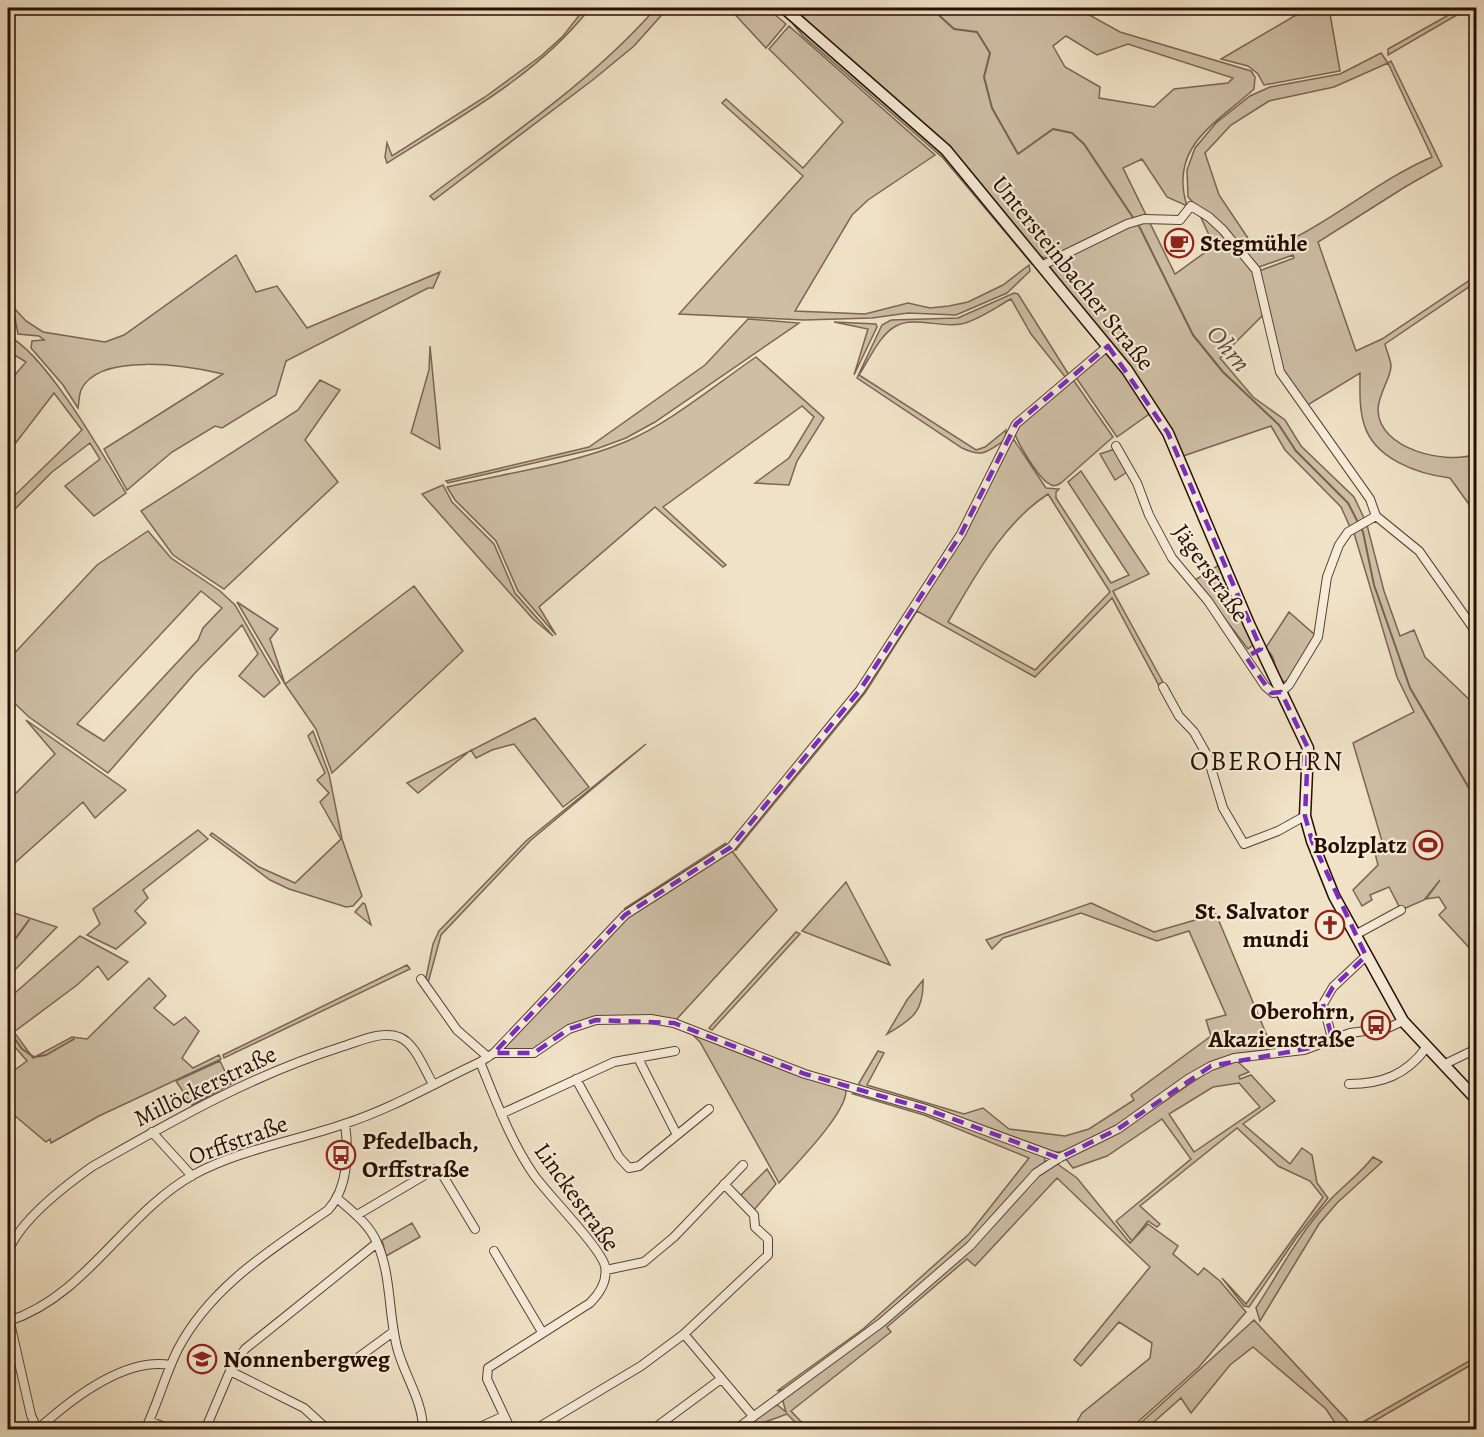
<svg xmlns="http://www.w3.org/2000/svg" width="1484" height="1437" viewBox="0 0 1484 1437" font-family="Alegreya,serif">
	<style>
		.green { fill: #cebea5; stroke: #7a6653; stroke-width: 1.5; fill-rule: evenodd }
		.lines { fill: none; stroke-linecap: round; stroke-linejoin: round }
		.stream { stroke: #77624f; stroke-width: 2 }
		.minor-casing { stroke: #594332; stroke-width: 10 }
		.secondary-casing { stroke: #270e01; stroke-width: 13 }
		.minor { stroke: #f5ecda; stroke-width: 8 }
		.secondary { stroke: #f5ecda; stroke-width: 10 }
		.marked { fill: none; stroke: #7b2cbf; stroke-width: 4.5; stroke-dasharray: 12 8; stroke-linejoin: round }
		.labels { text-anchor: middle; stroke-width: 4.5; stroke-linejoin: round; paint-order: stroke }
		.poi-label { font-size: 24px; font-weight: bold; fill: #270e01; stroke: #f5ecda; text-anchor: start }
		.street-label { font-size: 24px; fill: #270e01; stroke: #f5ecda }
		.water-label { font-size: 26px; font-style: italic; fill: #634d3c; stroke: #f5ecda }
		.quarter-label { font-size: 27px; letter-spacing: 1.5px; fill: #270e01; stroke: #f5ecda }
	</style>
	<rect width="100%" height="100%" fill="#f0e2c6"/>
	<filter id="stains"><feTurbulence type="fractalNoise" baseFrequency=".00333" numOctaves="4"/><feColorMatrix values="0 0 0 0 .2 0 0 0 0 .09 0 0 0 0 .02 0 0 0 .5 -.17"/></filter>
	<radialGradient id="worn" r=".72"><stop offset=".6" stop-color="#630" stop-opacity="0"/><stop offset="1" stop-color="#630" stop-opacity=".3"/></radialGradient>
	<!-- green -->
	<path class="green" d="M585,8h5c-53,68 -131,109 -203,155l-2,-6 2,-14 5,13 93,-59 56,-41 22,-20z
		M656,8h12l-34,38 -40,33 -160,121 -4,-4c78,-59 161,-114 226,-188z
		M729,8h38l19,16 -20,24z
		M788,8h289l43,24 131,39 4,6 -1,12c-37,34 -86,57 -67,117l-20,-9 -25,-38 -19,9 52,106 39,-28 -16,-35 11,8 45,52 11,42 -45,45 33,39 32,23 16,26 53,51 11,23 -15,7 -9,-20 -56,-57 -14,-24 -88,30 -134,-187v-3l77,-42 -29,10 -49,24 -8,-1 -61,-73zM1066,36l31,19 31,-11 105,34 -5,5 -54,6 -20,18 -55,-9 1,-11 -35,-20 -12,-21z
		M1308,8h21l11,63 -76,14 -6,-11 -10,-8 -27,-7z
		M1461,8h8l-81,47v-6z
		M794,21l147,129 93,111 -2,3 -89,-106 -140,-122 -10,-12z
		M789,26l146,129 -67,45 -16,15 -57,96 70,3 43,-11 22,5 19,-2 19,-4 35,-17 26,-20 1,6 -23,22 -51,22 -48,-2 -36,5 -68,2 -125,-6 124,-138 -81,-73 4,-4 77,69 40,-46 -74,-73z
		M1381,53l7,10 3,-2 51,105 -37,21 -87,55 38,109 26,-12 94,-63v6l-91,62c1,6 6,16 6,22 0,12 -13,28 -13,44 1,40 69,55 98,44v48l-5,5 -21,-29c-32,-4 -76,-19 -86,-54 -5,-16 -4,-34 -4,-51l-54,33 -25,-35 -22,-100 35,-13 -1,-3 -34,12 -4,-1 -67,-69 -1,-27 8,-22 21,-25 34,-27 20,-9 70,-13zM1388,63l44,94c-61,26 -111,76 -174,96l-39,-58 -14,-42 26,-28 38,-24 65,-14z
		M236,255l20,37 21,-6 30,42 133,-56 -7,16h-5l-142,73 -10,34 -54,33 -7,-2 -43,26 -45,38 -23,-41 119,-75c-34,-8 -124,-23 -142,16 -2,5 -2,13 -3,18l-15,-23 -32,-37 1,-7 12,-1 -5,-4 -21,-2 -10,-51 6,25 12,13 17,11 62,10 19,-7z
		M1014,293l4,1 51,81 -3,3 -35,-44 -20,-35c-15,8 -34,22 -50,25 -20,4 -48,-8 -65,2 -16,8 -27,34 -37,49l117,75 9,-3 21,-17 -1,10c-18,12 -22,18 -43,8l-105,-70 25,-53 9,-5 67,-2z
		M748,319l51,4 -144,99 -29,16 -27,10 -151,35 -2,-2 143,-34 116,-82z
		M834,322l42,2 1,3 -23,48 14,-46z
		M8,336c38,18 95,119 118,157l-32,23 -29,-30 35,-27 -10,-16 -38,29 -44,44v-14l74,-72 -28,-37 -46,60v-70l18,-21 -18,-11z
		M430,346l10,103 -29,-16 18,-63z
		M1102,354h7l43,58 -35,25 -40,-58v-4z
		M756,357l68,61 -27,43 -8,24 -34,-2 34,-25 25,-41 -12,-11 -139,101 63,58 -3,2 -68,-60 -116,100 17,28 -38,-44 -22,-50 -41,-41 -8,-13c59,-14 123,-22 178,-45 45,-19 90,-57 131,-85z
		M320,380l20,10 -35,50 33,42 -114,107 -51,-34 -32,-44 157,-101z
		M1074,381l39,56 -52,46c-5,3 -8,4 -13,0 -9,-5 -33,-43 -34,-53l53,-47z
		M1014,440l32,48 13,1 -3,3v6l55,85 18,-8 -61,-93 13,-11 68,103 -36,17 57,104 -5,2 -53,-99 -77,79 -118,-66 -52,82 -129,157 -1,-5 126,-154 54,-81h2l92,-169zM1048,494l62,98 -75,78 -87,-48c27,-45 54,-98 100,-128z
		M1115,449l12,23 -12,8 -15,-26z
		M443,485l9,17 42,42 21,49 38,43 -20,-17 -111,-125z
		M1367,525l17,66 16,45 14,-6 11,27 51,49v249l-37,-40 7,-7 -7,-11 -13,2 14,-19 -16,20 -23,10 -12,-23 -19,8 2,5 -10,6 -9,-16 25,-25 -5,-20 9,-4 -29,-98 61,-31 -17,-35 -43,-144z
		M148,531l23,27 49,33 15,14 45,78 -16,14 -25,-21 19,-22 -16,-29 -47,48 -87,100 -79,-56 -21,-20v-37l89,-95zM201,591l21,17 -19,20 -5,12 -94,101 -27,-17z
		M1222,563l31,82 -5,4 -53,-69z
		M414,586l49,65 -131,122 -16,-44 -31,-45 -48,-82 41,27 -8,10 15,45z
		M1289,612l26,23 -25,44 -6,3c-12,-6 -5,-26 -19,-33z
		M535,718l54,69 -26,20 -49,-63 -22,6 -16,8 -5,-8 -53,43 -11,-10z
		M26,720l100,70 -31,28 -12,-16 -75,67v-68l47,-47z
		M313,731l16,43 13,65 20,57 -9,10 -7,1 -57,-18 -19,-9 -60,-45 2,-2 47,34 36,16 46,-44 -21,-37 9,-9 -12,-13 8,-7 -17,-37z
		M646,744l-115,96 -90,95 -13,48 -2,-5 7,-34 6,-13 87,-90z
		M198,830l10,9 -65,51 5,8 -13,13 11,12 -30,26 -29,-14 13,-11 -7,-15z
		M726,843l-4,7 -98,59z
		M728,850l4,1 45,59 -102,111 -80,-3 -27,9 -35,23 -32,1 113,-125z
		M846,882l44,83 -88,-34z
		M363,903l2,1 6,21 -16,-13z
		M1091,903l63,29 62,-18 57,136 -62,13 -93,63 -55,26h-9l-128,-46 -65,-19 -2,-4 19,-32 6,2 -17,32 97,29 19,-6 26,21 56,7 24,-7 45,-29 -3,-5 80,-59 -5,-16 20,-5 -37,-84 -32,10 -76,-28 -78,25 -11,11 -6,-9z
		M8,911l49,16 -49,50z
		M796,932l4,2 -88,96 -3,-2z
		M80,936l48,26 -20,18 -10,-14 -21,19 -63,47 19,26 39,-21 15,2 62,-61 17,18 -12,12 20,17 11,-8 14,14 -17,27 11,10 26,-13 2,4 -122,57 -48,27 -1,-4 -4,3 -38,-32v-35l19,-14 -19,-22v-40z
		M407,965l3,4 -186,89 -1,-3z
		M923,980c1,31 -10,39 -36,54l20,-34z
		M689,1031l157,59c1,23 -51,75 -67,93l-79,-141z
		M220,1061l11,23 -39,21 -16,-24z
		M1237,1061l12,11 -10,4 1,3 11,-4 24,26 -32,23 47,40 12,-16 10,7 5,28 11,15 -31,39 -48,70 -5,-1 -22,-28 24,26 77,-107 -13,-16 -32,-15 -41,-38 -97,78 20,18 -3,3 -9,-6 -16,20 -16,-20 75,-62 -29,-40 -55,37 -34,12 -8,-10 54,-26 93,-63zM1239,1083l21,24 -66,45 -25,-38 44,-27z
		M859,1092l68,19 117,44 1,7 -75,80 -91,79 -94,68 -8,2 86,-62 106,-95 60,-76 -105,-43 -71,-21z
		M1373,1157l9,5 -45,41 -18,21 -59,97 -4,-13c23,-36 44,-76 74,-108 14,-15 30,-26 43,-43z
		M1056,1163l21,15 53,65 18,-19 30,22 -5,8 25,21 6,-7 16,13 26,31 -47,55 -69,62h-57l9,-16 68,-55 2,-15 -33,-21 -38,44 -7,-6 76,-93 -93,-89 -82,88 -8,-7 -80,68 4,5 -100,79 17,18h-6l-15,-15 -41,15 -7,1 36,-27 11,9 -4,-14 102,-74 154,-149z
		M767,1169l9,15 -22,26 -15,-13z
		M412,1223l8,14 -34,19 -4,-16z
		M1254,1320l93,100 3,9h-11l-13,-20 -73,-62 -23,18 -39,48 -10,-15 -35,31h-12z
		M1476,1357v5l-112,65 2,2 -10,-3z"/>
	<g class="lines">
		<!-- stream -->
		<path class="stream" d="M931,8l23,21 23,3 13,21 -6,24 8,31 26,46 35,-25 19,4 12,11 56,84 53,107 30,37 56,53 17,26 52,52 15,29 11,53 36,103 66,112
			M8,949l21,-29
			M8,1029l14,20 12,8 12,-2 28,-16"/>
		<!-- minor casing -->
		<g class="minor-casing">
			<path id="minor" d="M1041,266l86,-42 17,-5 36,1 11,-14 18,11 14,13 33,40 24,102 90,127 6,17 43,35 57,81
				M1116,446l21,37 12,32 23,43 36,43 57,85 8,7 8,-1 8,-7 29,-48 9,-60 12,-32 9,-13 28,-16
				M1163,687l16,29 15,16 13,23 16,53 21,36 34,-13 27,-15
				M1355,935l46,-25
				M421,979l36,51 31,27
				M1332,1038l-9,-34 10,-17 33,-31
				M494,1053h40l35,-24 27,-9 55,-1 23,4 131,51 121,35 133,49
				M638,1058l39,77
				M480,1062c16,39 30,78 54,113 15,21 66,72 71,91 3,15 -5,27 -15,37l-102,65 -1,11 24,51
				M1443,1065l33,-16
				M576,1079l43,78 10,11 10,-2 70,-57
				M1349,1084c33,0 57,-9 77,-36
				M501,1114l113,-52 61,-11
				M152,1132l40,44
				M338,1199c15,13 32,26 39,44 15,33 11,74 21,108 8,27 25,51 25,79
				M357,1215l78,-46 7,5 33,55
				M494,1251l48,81
				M8,1252c12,-32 58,-67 85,-86 83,-47 157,-90 248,-119 17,-5 41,-17 58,-10 16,6 25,32 34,47
				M606,1270l38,-8 30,-25 69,-72
				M8,1314l23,101 6,14
				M9,1321c78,-26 115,-107 184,-146 45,-25 102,-34 151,-51 47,-15 91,-41 136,-62l14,-9 131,-138 106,-68 129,-157 101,-156 55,-110 92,-78
				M684,1334l84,-79v-16l-13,-12 -1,-12 -30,-31
				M352,1362l41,-30
				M230,1371l74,37 24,22
				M149,1421l23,9
				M37,1430c33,-30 87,-73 133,-65
				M145,1430c13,-27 20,-55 33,-81 33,-63 94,-100 150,-139 20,-22 21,-58 17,-86
				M205,1430l25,-59 15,-22 132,-106
				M446,1430l34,-3 24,-11
				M534,1430l107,-64 43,-32 69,82
				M652,1430l69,-51
				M735,1430l146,-107 89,-77 66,-73 23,-15 59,-29 70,-50 23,-13 23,-8 70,-8 46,-17 38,-5 15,-7"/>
		</g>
		<!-- secondary casing -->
		<g class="secondary-casing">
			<path id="secondary" d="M784,8l162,142 181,220 41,63 81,191 59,124 -3,68 7,25 22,55 69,125 73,78"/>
		</g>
		<!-- minor -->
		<use href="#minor" class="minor"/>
		<!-- secondary -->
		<use href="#secondary" class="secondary"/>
	</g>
	<!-- marked area -->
	<path class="marked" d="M1108,346l60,87 93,216 -15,8 25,36 10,-1 27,56 -3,68 7,25 54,115 -33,31 -10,17 9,34 -16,9 -105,19 -93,63 -59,29 -133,-49 -121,-35 -131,-51 -78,-3 -27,9 -35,24h-40l131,-138 106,-68 129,-157 101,-156 55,-110z"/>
	<!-- icons -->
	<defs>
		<g id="cafe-ring" transform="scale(1.5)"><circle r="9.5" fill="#f5ecda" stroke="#8f2418" stroke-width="1.5"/><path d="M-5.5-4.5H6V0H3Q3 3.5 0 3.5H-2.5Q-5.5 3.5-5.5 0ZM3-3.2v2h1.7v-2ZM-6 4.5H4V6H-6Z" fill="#8f2418"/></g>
		<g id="stadium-ring" transform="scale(1.5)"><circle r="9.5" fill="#f5ecda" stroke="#8f2418" stroke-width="1.5"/><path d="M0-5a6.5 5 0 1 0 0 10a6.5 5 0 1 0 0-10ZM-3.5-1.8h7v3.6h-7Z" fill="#8f2418"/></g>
		<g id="church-ring" transform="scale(1.5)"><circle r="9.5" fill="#f5ecda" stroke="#8f2418" stroke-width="1.5"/><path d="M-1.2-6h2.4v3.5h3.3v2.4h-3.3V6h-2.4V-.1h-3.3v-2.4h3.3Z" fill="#8f2418"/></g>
		<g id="bus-ring" transform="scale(1.5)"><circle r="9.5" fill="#f5ecda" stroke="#8f2418" stroke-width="1.5"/><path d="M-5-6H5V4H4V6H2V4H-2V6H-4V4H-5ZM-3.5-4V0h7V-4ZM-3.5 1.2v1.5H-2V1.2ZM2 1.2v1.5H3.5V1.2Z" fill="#8f2418"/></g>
		<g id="school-ring" transform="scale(1.5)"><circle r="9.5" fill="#f5ecda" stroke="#8f2418" stroke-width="1.5"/><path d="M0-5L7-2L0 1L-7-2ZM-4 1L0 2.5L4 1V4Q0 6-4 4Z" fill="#8f2418"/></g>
	</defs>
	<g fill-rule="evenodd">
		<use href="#cafe-ring" x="1179" y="243"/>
		<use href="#stadium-ring" x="1428" y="845"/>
		<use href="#church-ring" x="1330" y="925"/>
		<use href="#bus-ring" x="1376" y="1025"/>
		<use href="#bus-ring" x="341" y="1155"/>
		<use href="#school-ring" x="202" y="1359"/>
	</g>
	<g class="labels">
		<!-- poi labels -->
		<g class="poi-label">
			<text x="1200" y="251">Stegmühle</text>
			<text x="1407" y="853" text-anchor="end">Bolzplatz</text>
			<text x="1309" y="919" text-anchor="end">St. Salvator<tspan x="1309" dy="28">mundi</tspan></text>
			<text x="1355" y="1019" text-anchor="end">Oberohrn,<tspan x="1355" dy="28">Akazienstraße</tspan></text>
			<text x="362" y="1149">Pfedelbach,<tspan x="362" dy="28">Orffstraße</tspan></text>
			<text x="223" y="1367">Nonnenbergweg</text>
		</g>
		<!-- street labels -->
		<g class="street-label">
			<text transform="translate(1073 273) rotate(51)" y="8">Untersteinbacher Straße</text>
			<text transform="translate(1211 573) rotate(55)" y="8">Jägerstraße</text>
			<text transform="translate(205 1086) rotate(-26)" y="8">Millöckerstraße</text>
			<text transform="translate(238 1140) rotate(-20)" y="8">Orffstraße</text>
			<text transform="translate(577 1197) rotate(54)" y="8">Linckestraße</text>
		</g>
		<!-- water labels -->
		<g class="water-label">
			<text transform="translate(1229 348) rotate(50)" y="9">Ohrn</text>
		</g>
		<!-- quarter labels -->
		<g class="quarter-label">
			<text x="1267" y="770">OBEROHRN</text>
		</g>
	</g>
	<!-- margin -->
	<rect width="1484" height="1437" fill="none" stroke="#f0e2c6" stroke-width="30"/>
	<rect x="9" y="9" width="1466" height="1419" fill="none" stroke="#270e01" stroke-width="3"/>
	<rect x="15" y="15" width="1454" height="1407" fill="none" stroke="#270e01" stroke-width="1.5"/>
	<rect width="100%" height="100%" filter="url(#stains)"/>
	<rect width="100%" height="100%" fill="url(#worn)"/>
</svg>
